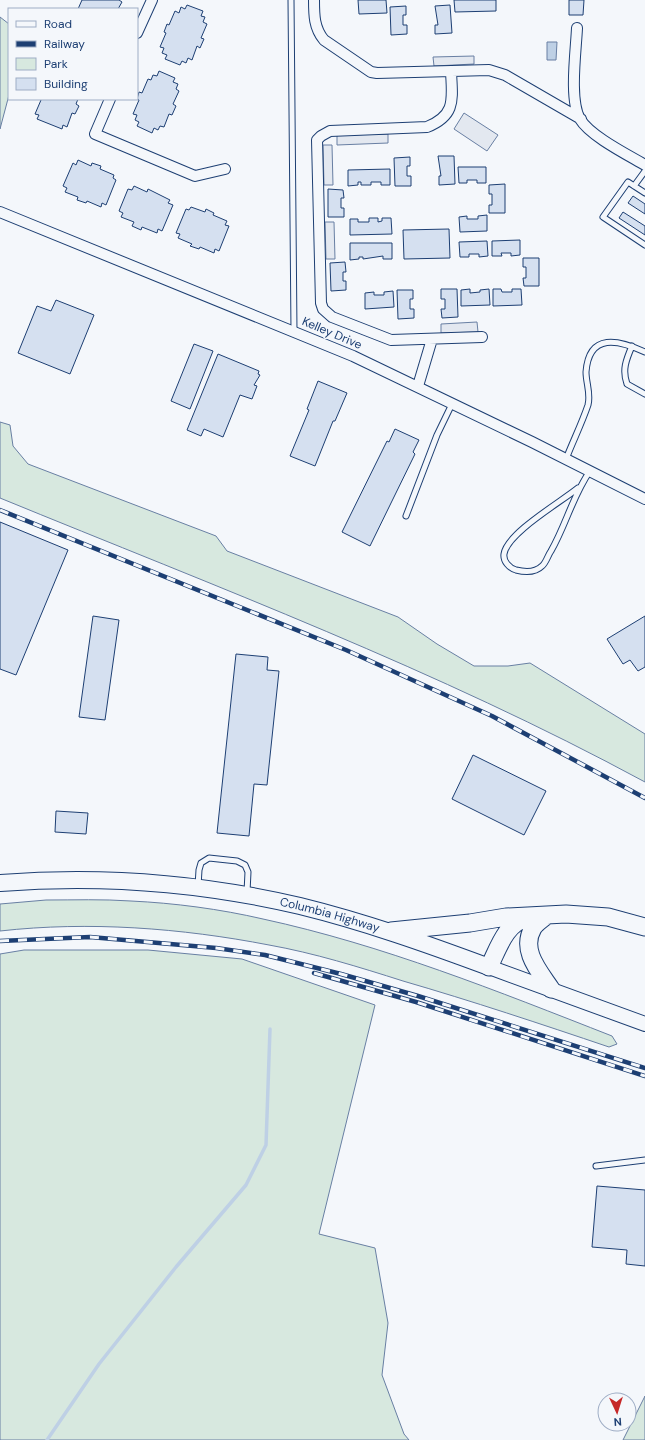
<svg xmlns="http://www.w3.org/2000/svg" width="645" height="1440" viewBox="0 0 645 1440" font-family="'DM Sans',sans-serif">
	<style>
		.green { fill: #d7e8df; stroke: #687fa3 }
		.parking { fill: #e3e8f0; stroke: #687fa3 }
		.water { fill: #bed0e5; stroke: #687fa3 }
		.lines { fill: none; stroke-linecap: round; stroke-linejoin: round }
		.stream { stroke: #bed0e5; stroke-width: 3.5 }
		.building { fill: #d5e0f0; stroke: #1d3f73 }
		.service-casing { stroke: #1d3f73; stroke-width: 7 }
		.minor-casing { stroke: #1d3f73; stroke-width: 12 }
		.secondary-casing { stroke: #1d3f73; stroke-width: 16 }
		.primary-casing { stroke: #1d3f73; stroke-width: 18 }
		.trunk-casing { stroke: #1d3f73; stroke-width: 19 }
		.service { stroke: #f4f7fb; stroke-width: 5 }
		.minor { stroke: #f4f7fb; stroke-width: 10 }
		.secondary { stroke: #f4f7fb; stroke-width: 14 }
		.primary { stroke: #f4f7fb; stroke-width: 16 }
		.trunk { stroke: #f4f7fb; stroke-width: 17 }
		.rail-casing { stroke: #1d3f73; stroke-width: 4.5 }
		.rail { stroke: #f4f7fb; stroke-width: 3; stroke-dasharray: 9; stroke-linecap: butt }
		.labels { text-anchor: middle; stroke-width: 3; stroke-linejoin: round; paint-order: stroke }
		.street-label { font-size: 12px; fill: #1d3f73; stroke: #f4f7fb }
	</style>
	<rect width="100%" height="100%" fill="#f4f7fb"/>
	<!-- green -->
	<path class="green" d="M0,17l9,7v71l-9,34z
		M0,422l10,3 3,21 15,18 188,72 11,15 171,66 39,27 37,22h34l22,-3 115,71v48c-207,-112 -428,-195 -645,-284z
		M46,900c28,0 57,-1 85,1 43,2 89,8 132,18 120,26 234,72 349,117l5,8 -8,3c-68,-23 -137,-46 -206,-66 -44,-14 -89,-28 -134,-36 -88,-17 -180,-24 -269,-14v-27z
		M24,950h124l94,9 133,46 -56,229 56,14 13,75 -6,52 22,59 5,6h-409v-486z
		M645,1396v44h-22z"/>
	<!-- parking -->
	<path class="parking" d="M474,56v8l-40,2 -1,-9z
		M464,113l34,22 -11,16 -33,-22z
		M388,134v9l-51,2v-10z
		M323,145h9l1,40h-9z
		M325,222h9l1,37h-9z
		M477,322l1,10 -37,1v-9z"/>
	<!-- water -->
	<path class="water" d="M547,42h10l-1,18h-9z"/>
	<g class="lines">
		<!-- stream -->
		<path class="stream" d="M47,1440l52,-76 77,-97 70,-82 20,-40 4,-116"/>
	</g>
	<!-- building -->
	<path class="building" d="M82,0h37l3,2 -4,7h-40z
		M358,0h28l1,13 -28,1z
		M454,0h42v11l-41,1z
		M569,0h15l-1,15h-14z
		M187,5l16,6 -2,5 4,1 -2,5 4,2 -6,14 3,1 -4,9 -3,-2 -5,14 -4,-2 -2,5 -4,-2 -2,4 -15,-6 2,-4 -5,-2 2,-5 -4,-1 6,-14 -2,-1 3,-8 2,1 6,-14 4,2 2,-6 4,2z
		M450,5l2,28 -17,1v-9h3l-3,-19z
		M406,6v9h-3v10h4v9l-16,1 -1,-28z
		M159,71l16,7 -2,4 5,2 -2,5 3,2 -6,13 3,2 -4,9 -3,-1 -5,13 -4,-1 -2,4 -4,-2 -2,5 -15,-7 2,-4 -4,-2 2,-5 -4,-1 6,-14 -2,-1 2,-7 3,1 6,-14 3,1 2,-5 4,1z
		M39,99h39l-2,5 3,2 -4,8 -3,-1 -5,14 -4,-2 -1,4 -25,-10 2,-4 -4,-1 6,-14z
		M438,156h16l1,28 -16,1v-9h2z
		M410,157v9h-3v10h4v10h-16l-1,-28z
		M78,160l13,6 1,-3 9,3 -1,3 14,6 -1,3 3,2 -10,25 -4,-2 -1,4 -14,-6 -1,2 -9,-3 1,-3 -13,-5 2,-4 -4,-2 10,-23 3,2z
		M458,167h28v16h-9v-3h-10v3h-8z
		M390,169v16h-9v-3h-10v3h-10v-3h-3v3l-10,1v-16z
		M505,184v29h-16v-8h3v-11h-3v-9z
		M134,186l13,6 1,-3 22,11 -2,3 5,2 -11,26 -4,-2 -1,4 -15,-6 -1,3 -9,-4 2,-4 -13,-5 2,-4 -4,-2 9,-22 4,1z
		M328,189l15,1 1,8h-3v10h3v9h-16z
		M633,196l12,8v10l-17,-11z
		M191,207l14,5 1,-3 8,4 -1,2 14,6 -2,4 4,1 -10,25 -4,-2 -1,4 -14,-6 -1,2 -9,-3 2,-2 -14,-6 2,-4 -4,-1 10,-24 3,1z
		M623,212l22,14v9l-26,-17z
		M487,215v16l-27,1 -1,-15 8,-1v3h11v-3z
		M369,218h9v4l4,-1v-3h9l1,16 -42,1v-16h8v3h11z
		M449,229l1,29 -46,1 -1,-29z
		M520,240v15l-9,1v-3h-10l1,3h-10v-15z
		M487,241l1,15 -9,1v-3h-10v3h-9l-1,-15z
		M350,243h42v16h-9v-3l-20,3v-2h-4v2l-9,1z
		M523,258h16v28h-15l-1,-8h3v-11h-3z
		M345,262l1,10h-3v9h3v9l-15,1 -1,-28z
		M441,289h16l1,28 -16,1 -1,-9h4v-10h-4z
		M470,289v4l10,-1v-2l9,-1 1,16 -29,1v-16z
		M493,289h8l1,3h10v-3h9l1,16 -29,1z
		M397,290h16v9h-3v10h4v9l-16,1z
		M393,291l1,16 -29,2v-16l9,-1v3h10v-3z
		M56,300l38,15 -24,59 -52,-21 19,-47 14,5z
		M194,344l19,7 -23,58 -19,-8z
		M218,354l41,17 -1,3 2,1 -6,10 3,1 -5,13 -12,-4 -17,42 -19,-8 -3,7 -14,-6z
		M318,381l29,12 -12,28h-2l-18,45 -25,-10 19,-46 -2,-1z
		M395,429l24,11 -6,12 2,2 -45,92 -28,-14 45,-91 2,1z
		M0,522l68,28 -52,125 -16,-6z
		M93,616l26,4 -14,100 -26,-3z
		M645,616v51l-7,4 -8,-11 -7,4 -16,-25z
		M236,654l32,3 -1,13 12,1 -12,114 -13,-1 -5,52 -32,-3z
		M473,755l73,36 -22,44 -72,-36z
		M56,811l32,2 -2,21 -31,-2z
		M597,1186l48,4v76l-19,-2 1,-14 -35,-3z"/>
	<g class="lines">
		<!-- service casing -->
		<g class="service-casing">
			<path id="service" d="M291,0l3,331
				M634,186l11,-15
				M645,193l-17,-11 -25,35 42,28
				M632,346c-6,14 -10,24 -5,38l18,10
				M566,459c7,-18 16,-36 22,-54 3,-11 -2,-22 -2,-33 3,-40 33,-32 59,-20
				M578,488c-17,14 -71,45 -74,66 -1,7 5,14 12,16 8,2 19,3 26,-4 4,-3 6,-11 9,-15 15,-26 22,-56 39,-80
				M406,516l31,-81 15,-31
				M198,886l1,-16 2,-7 8,-5 28,3 8,4 3,7 -1,20
				M596,1166l49,-6"/>
		</g>
		<!-- minor casing -->
		<g class="minor-casing">
			<path id="minor" d="M314,0c0,15 0,28 10,40l47,32 6,1 112,-3 16,5 76,44
				M577,28c-1,23 -8,72 3,91 10,17 48,36 65,46
				M137,33l15,-33
				M451,71c1,27 6,44 -24,56l-97,4 -9,5 -4,4 4,163 2,6 9,8 59,23 91,-3
				M110,99l-15,35 100,42 30,-7
				M0,212l353,144 179,86 113,57
				M418,386l14,-47"/>
		</g>
		<!-- secondary casing -->
		<g class="secondary-casing">
			<path id="secondary" d="M489,967l156,57"/>
		</g>
		<!-- primary casing -->
		<g class="primary-casing">
			<g id="primary">
				<path id="s1" d="M0,883c100,-8 202,0 300,23 65,16 127,38 189,61"/>
			</g>
		</g>
		<!-- trunk casing -->
		<g class="trunk-casing">
			<path id="trunk" d="M547,915c-4,4 -11,8 -14,13 -13,22 6,43 18,61
				M391,931l79,-8 36,-6 60,-3 42,3 37,10
				M489,967c10,-20 16,-43 39,-50"/>
		</g>
		<!-- service -->
		<use href="#service" class="service"/>
		<!-- minor -->
		<use href="#minor" class="minor"/>
		<!-- secondary -->
		<use href="#secondary" class="secondary"/>
		<!-- primary -->
		<use href="#primary" class="primary"/>
		<!-- trunk -->
		<use href="#trunk" class="trunk"/>
		<!-- rail casing -->
		<g class="rail-casing">
			<path id="rail" d="M0,510l346,140 146,66 153,82
				M0,941l90,-4 126,11 49,7 76,19 77,22 227,72
				M314,973l102,29 229,74"/>
		</g>
		<!-- rail -->
		<use href="#rail" class="rail"/>
	</g>
	<g class="labels">
		<!-- street labels -->
		<g class="street-label">
			<text transform="translate(332 333) rotate(23)" y="4">Kelley Drive</text>
			<text dy="4" stroke="none"><textPath href="#s1" startOffset="333">Columbia Highway</textPath></text>
		</g>
	</g>
	<!-- legend -->
	<rect x="8" y="8" width="130" height="92" fill="#f4f7fb" stroke="#9eadc5"/>
	<rect x="16" y="21" width="20" height="6" fill="#f4f7fb" stroke="#9eadc5"/>
	<text x="44" y="28" font-size="12" fill="#1d3f73">Road</text>
	<rect x="16" y="41" width="20" height="6" fill="#1d3f73" stroke="#9eadc5"/>
	<text x="44" y="48" font-size="12" fill="#1d3f73">Railway</text>
	<rect x="16" y="58" width="20" height="12" fill="#d7e8df" stroke="#9eadc5"/>
	<text x="44" y="68" font-size="12" fill="#1d3f73">Park</text>
	<rect x="16" y="78" width="20" height="12" fill="#d5e0f0" stroke="#9eadc5"/>
	<text x="44" y="88" font-size="12" fill="#1d3f73">Building</text>
	<!-- north arrow -->
	<g transform="translate(617 1412) rotate(176)"><circle r="19" fill="#f4f7fb" stroke="#9eadc5"/>
	<path d="M0-3L7 15L0 10L-7 15Z" fill="#c62828"/>
	<text y="-6" font-size="11" font-weight="bold" text-anchor="middle" fill="#1d3f73">N</text>
	</g>
</svg>
